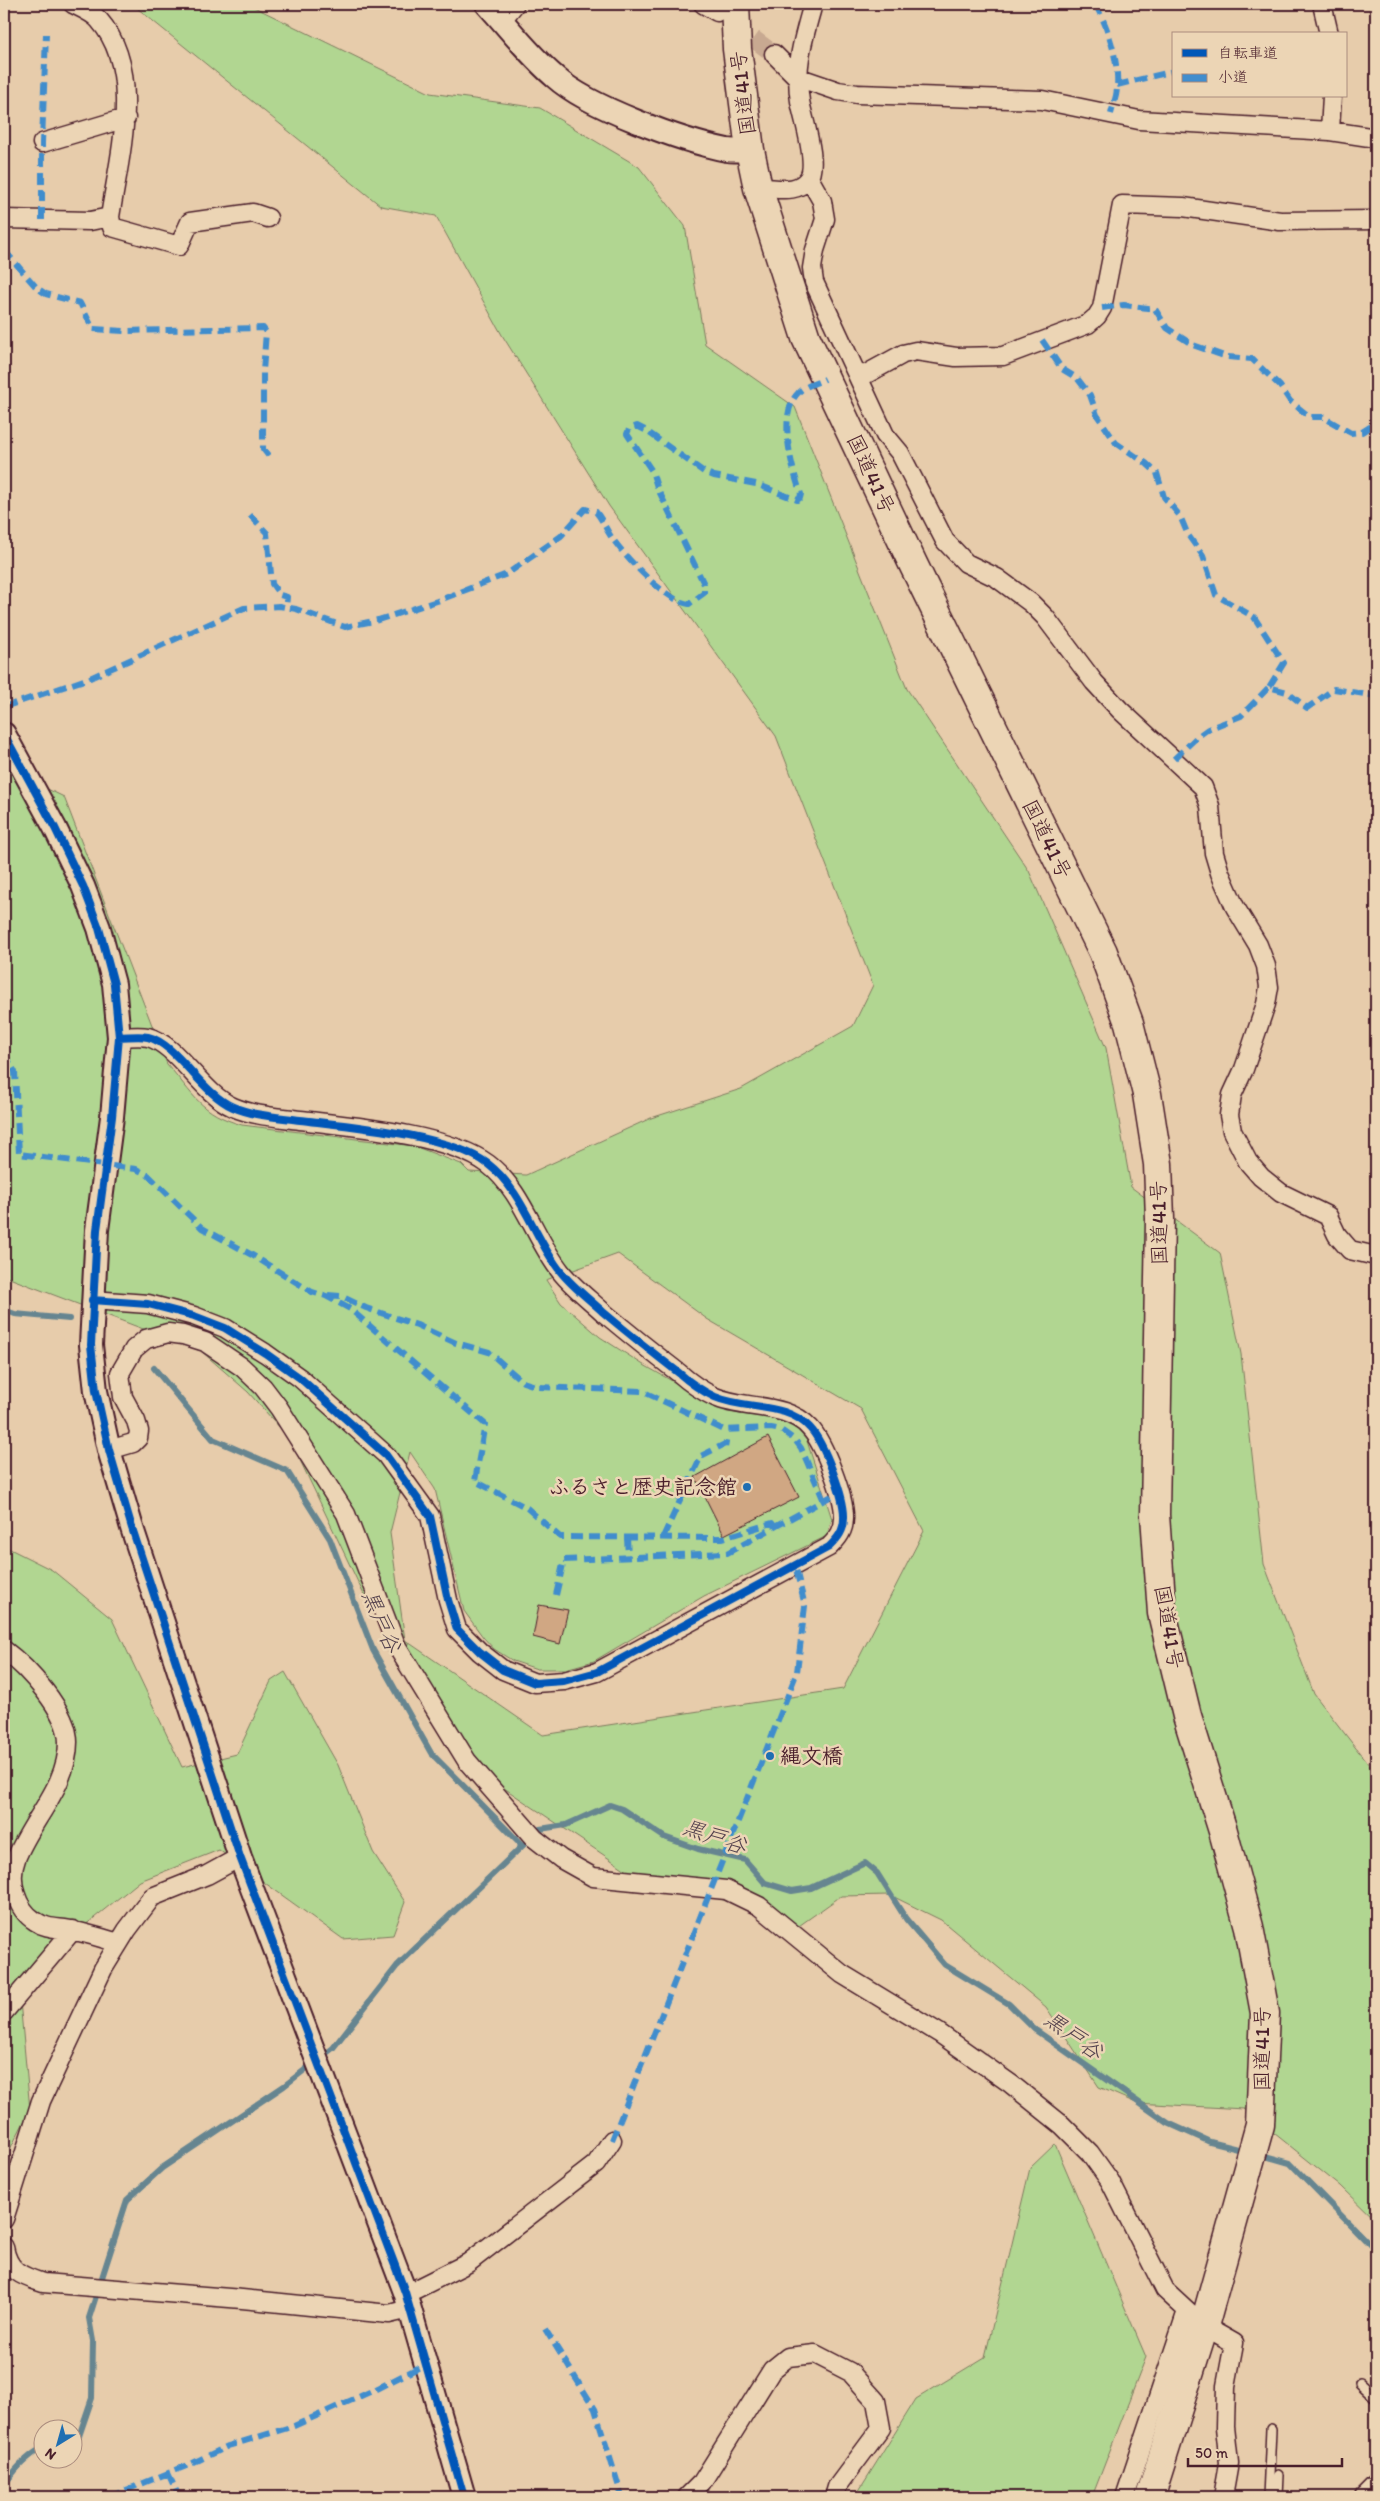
<svg xmlns="http://www.w3.org/2000/svg" width="1380" height="2501" viewBox="0 0 1380 2501" font-family="Itim,'Klee One',sans-serif">
	<style>
		.green { fill: #b1d691; stroke: #7e7a5e; fill-rule: evenodd }
		.lines { fill: none; stroke-linecap: round; stroke-linejoin: round }
		.stream { stroke: #668590; stroke-width: 6 }
		.building { fill: #d0a783; stroke: #4a1f2b }
		.minor-tunnel { stroke: #c8a991; stroke-width: 18; stroke-dasharray: 18 9; stroke-linecap: butt }
		.service-casing { stroke: #4a1f2b; stroke-width: 12 }
		.minor-casing { stroke: #4a1f2b; stroke-width: 21 }
		.tertiary-casing { stroke: #4a1f2b; stroke-width: 26 }
		.trunk-casing { stroke: #4a1f2b; stroke-width: 31 }
		.service { stroke: #ecd5b5; stroke-width: 9 }
		.minor { stroke: #ecd5b5; stroke-width: 18 }
		.tertiary { stroke: #ecd5b5; stroke-width: 22 }
		.trunk { stroke: #ecd5b5; stroke-width: 28 }
		.quiet { stroke: #418dcd; stroke-width: 6; stroke-dasharray: 12 6; stroke-linecap: butt }
		.cycleway-casing { stroke: #ecd5b5; stroke-width: 11 }
		.cycleway { stroke: #0057b8; stroke-width: 8 }
		.poi-dot { fill: #1f6fb2; stroke: #ecd5b5; stroke-width: 2 }
		.labels { text-anchor: middle; stroke-width: 5; stroke-linejoin: round; paint-order: stroke }
		.street-label { font-size: 21px; fill: #4a1f2b; stroke: #ecd5b5 }
		.poi-label { font-size: 21px; font-weight: bold; fill: #4a1f2b; stroke: #ecd5b5; text-anchor: end }
		.water-label { font-size: 22px; font-style: italic; fill: #53414d; stroke: #ecd5b5 }
	</style>
	<rect width="100%" height="100%" fill="#e7ccab"/>
	<filter id="ink" filterUnits="userSpaceOnUse"><feTurbulence type="fractalNoise" baseFrequency=".02" numOctaves="2"/><feDisplacementMap in="SourceGraphic" scale="10" xChannelSelector="R" yChannelSelector="G"/><feConvolveMatrix kernelMatrix="1 2 1 2 8 2 1 2 1" color-interpolation-filters="sRGB"/></filter>
	<g filter="url(#ink)">
		<!-- green -->
		<path class="green" d="M132,4h116l182,89 110,15 99,59 46,59 20,118 90,63 112,282 122,182 77,177 25,139 89,66 21,101 23,210 50,130 62,80v447l-36,-35 -96,-77 -108,-6 -37,-16 -53,-80 -105,-87 -51,-25 -49,1 -52,37 -41,-26 -116,-33 -128,-86 -73,-66 -56,-104 -85,-179 -42,-47 -47,-41 -197,-75v-508l60,29 103,267c27,31 33,49 75,61l172,21 47,18 8,8 57,3 125,-57 90,-29 112,-63 20,-41 -97,-249 -167,-230 -107,-171 -66,-119 -55,-10zM618,1254l89,65 154,90 63,122 -81,158 -300,46 -138,-95 -15,-107 20,-81 25,37 29,122 19,26 11,12 19,12 24,8h28l29,-8 110,-65 123,-60 5,-17 -25,-78 -10,-12 -20,-10 -50,-7 -85,-48 -42,-27 -39,-34 -15,-23z
			M4,1546l48,24 60,49 70,148 55,-13 34,-73 14,-9 53,93 35,87 32,50 -12,33 -50,4 -124,-89 -79,31 -122,98 12,131 -26,51z
			M1055,2144l91,213 -54,140h-237l61,-98 69,-42 45,-189z"/>
		<g class="lines">
			<!-- stream -->
			<path class="stream" d="M4,1310l11,4 54,5
				M154,1368l59,71 74,32 43,68 43,111 58,103 91,92
				M1258,2154l32,9 86,88
				M72,2441l6,-2 14,-41 1,-57 -4,-23 38,-118 35,-32 122,-82 49,-38 64,-82 143,-137 26,-4 44,-20 12,4 42,28 34,12 47,11 20,23 27,8 19,-3 54,-25 12,10 29,46 39,46 64,39 25,25 134,94 42,19 36,9
				M4,2486c10,-16 22,-29 38,-38
				M4,2489l1,8"/>
		</g>
		<!-- building -->
		<path class="building" d="M768,1437l31,60 -75,38 -29,-58z
			M539,1605l29,5 -8,34 -27,-7z"/>
		<g class="lines">
			<!-- minor-tunnel -->
			<path class="minor-tunnel" d="M732,23l42,31"/>
			<!-- service casing -->
			<g class="service-casing">
				<path id="service" d="M1360,2383l16,15
					M1268,2497l3,-68
					M1277,2497l1,-22"/>
			</g>
			<!-- minor casing -->
			<g class="minor-casing">
				<path id="minor" d="M703,4l14,8
					M1322,4l7,30
					M502,20l13,-16
					M774,54l23,23 41,14 19,3 185,6 97,20 191,11 46,7
					M1330,131l2,-35
					M42,143l84,-25
					M809,178l13,23 3,18 -10,31 -3,18 2,14 71,153 15,18 45,88 21,22 31,15 34,25 14,14 49,65 26,28 83,77 7,19 4,47 6,20 15,34 23,38 8,21 3,21 -3,17 -22,65 -12,26 -3,20 3,16 16,31 13,15 20,16 47,23 9,19 13,15 26,6
					M758,188c17,-1 38,7 50,-9 11,-15 -5,-60 -8,-78 -6,-34 4,-65 13,-97
					M110,217l2,10 67,19 11,-24 63,-9 15,5
					M4,219l86,2 20,-4c9,-60 34,-146 -11,-197 -6,-7 -18,-12 -26,-16
					M859,378l44,-24 13,-3 40,6 47,-1 85,-32 9,-8 5,-8 20,-103 61,2 97,14 96,-1
					M92,1300l56,4 46,12 31,12 40,25 35,25 86,77 44,61 18,84 9,29 23,23 23,18 32,13 29,-2 33,-9 232,-125c9,-9 15,-16 15,-29 1,-20 -20,-75 -34,-90 -23,-26 -65,-18 -95,-31 -13,-6 -26,-15 -36,-24 -26,-20 -51,-40 -76,-61 -14,-13 -30,-25 -42,-40 -27,-34 -38,-81 -73,-108 -40,-30 -138,-38 -188,-44 -22,-3 -46,-4 -67,-13 -32,-14 -56,-63 -85,-70 -9,-2 -20,0 -29,0
					M109,1450l24,-7 5,-5 1,-7 -3,-10 -13,-24 -3,-24 14,-24 12,-10 22,-6 15,2 22,7 37,25 21,20 16,21 67,106 50,131 71,116 67,77 27,21 32,18 133,13 33,16 83,68 97,59 72,51 51,41 28,28 20,28 55,109 39,36 30,17 -8,43 -1,41 4,36 -6,34
					M4,1650c23,17 64,61 64,92 0,44 -37,78 -52,117 -8,21 0,50 19,62 13,9 25,6 40,10 15,3 29,8 44,12
					M4,2012l69,-82
					M4,2219l37,-118 62,-132 24,-39 25,-33 55,-22 33,-18
					M4,2247c4,24 17,29 39,36l199,16 147,15 21,-5
					M405,2292l11,-3 52,-26 128,-99 16,-24
					M687,2497l15,-15 70,-112 16,-13 27,-3 35,18 26,29 5,27 -44,59 -3,10
					M1125,2497l62,-186
					M1364,2497l12,-12"/>
			</g>
			<!-- tertiary casing -->
			<g class="tertiary-casing">
				<path id="tertiary" d="M487,4c22,24 42,51 68,73 33,30 127,64 172,73 7,1 15,0 23,0
					M4,734l51,94 28,58 16,42 15,56 5,53 -7,80 -15,113 -6,115 5,46 13,59 23,78 108,329 165,435 59,205"/>
			</g>
			<!-- trunk casing -->
			<g class="trunk-casing">
				<path id="trunk" d="M735,4l2,45 13,101 8,38 48,150 108,228 189,386 26,71 18,71 11,70 2,55 -5,296 7,98 25,103 36,115 26,96 16,86 -5,112 -56,201 -54,171"/>
			</g>
			<!-- service -->
			<use href="#service" class="service"/>
			<!-- minor -->
			<use href="#minor" class="minor"/>
			<!-- tertiary -->
			<use href="#tertiary" class="tertiary"/>
			<!-- trunk -->
			<use href="#trunk" class="trunk"/>
			<!-- quiet -->
			<path class="quiet" d="M1095,4c13,22 24,57 22,83 0,9 -4,18 -6,27
				M1117,85l57,-14
				M42,220v-77l4,-109
				M4,250l33,38 9,6 34,9 13,26 31,2 139,-3 3,4 -3,39v78l8,10
				M1102,308l22,-3 31,4 12,19 26,17 34,12 25,2 28,27 10,15 20,16h13l28,16 11,-1 11,-7 3,-8
				M1042,340l20,29 15,9 13,17 7,20 19,28 30,20 11,10 7,24 16,19 8,19 15,21 13,39 38,22 30,46 -15,24
				M250,515l17,18 5,51 8,11 7,2 -1,10
				M4,707l86,-29 154,-70 35,-2 17,3 49,18 33,-7 59,-19 70,-27 54,-38 24,-27 11,3c6,7 9,15 14,23 13,20 55,66 79,69l15,-11v-9l-47,-97 -5,-16 -25,-37 2,-5 8,-3 8,4 59,42 10,4 42,8 41,16 3,-2 1,-4c-9,-24 -24,-80 -3,-101 6,-7 19,-10 27,-14
				M1174,759l23,-22 11,-8 33,-13 28,-29 18,5 20,16 27,-19 42,7
				M4,1053l11,19 4,82 117,15 12,6 54,53 50,27 60,37 14,4 24,13 135,115 -10,57 52,27 33,29 163,1 49,-15 3,4
				M328,1295l13,1 25,12 51,17 39,18 33,9 34,30 16,5 103,4 82,39 47,-2 10,2 14,10 6,8 23,53
				M627,1537l1,20
				M663,1537l38,-81 24,-12 6,1
				M556,1595l8,-35 163,-7 112,-61
				M612,2140l185,-468 8,-66 -10,-41
				M545,2329l50,80 27,88
				M168,2473l11,24
				M109,2497l82,-33 37,-18 66,-20 78,-35 54,-27"/>
			<!-- cycleway casing -->
			<g class="cycleway-casing">
				<path id="cycleway" d="M4,734l51,94 28,58 16,42 15,56 5,53 -7,80 -15,113 -6,115 5,46 13,59 23,78 108,329 165,435 59,205
					M92,1300l56,4 46,12 31,12 40,25 35,25 86,77 44,61 18,84 9,29 23,23 23,18 32,13 29,-2 33,-9 232,-125c9,-9 15,-16 15,-29 1,-20 -20,-75 -34,-90 -23,-26 -65,-18 -95,-31 -13,-6 -26,-15 -36,-24 -26,-20 -51,-40 -76,-61 -14,-13 -30,-25 -42,-40 -27,-34 -38,-81 -73,-108 -40,-30 -138,-38 -188,-44 -22,-3 -46,-4 -67,-13 -32,-14 -56,-63 -85,-70 -9,-2 -20,0 -29,0"/>
			</g>
			<!-- cycleway -->
			<use href="#cycleway" class="cycleway"/>
		</g>
	</g>
	<!-- markers -->
	<g class="poi-dot">
		<circle cx="747" cy="1487" r="5"/>
		<circle cx="770" cy="1756" r="5"/>
	</g>
	<g class="labels">
		<!-- street labels -->
		<g class="street-label">
			<text transform="translate(743 93) rotate(-97)" y="7">国道41号</text>
			<text transform="translate(871 474) rotate(65)" y="7">国道41号</text>
			<text transform="translate(1047 839) rotate(64)" y="7">国道41号</text>
			<text transform="translate(1159 1223) rotate(-91)" y="7">国道41号</text>
			<text transform="translate(1169 1627) rotate(80)" y="7">国道41号</text>
			<text transform="translate(1262 2049) rotate(-90)" y="7">国道41号</text>
		</g>
		<!-- poi labels -->
		<g class="poi-label">
			<text x="737" y="1494">ふるさと歴史記念館</text>
			<text x="780" y="1763" text-anchor="start">縄文橋</text>
		</g>
		<!-- water labels -->
		<g class="water-label">
			<text transform="translate(382 1621) rotate(67)" y="8">黒戸谷</text>
			<text transform="translate(715 1836) rotate(19)" y="8">黒戸谷</text>
			<text transform="translate(1074 2035) rotate(36)" y="8">黒戸谷</text>
		</g>
	</g>
	<!-- margin -->
	<rect width="1380" height="2501" fill="none" stroke="#ecd5b5" stroke-width="20"/>
	<rect x="10" y="10" width="1360" height="2481" fill="none" stroke="#4a1f2b" stroke-width="2" filter="url(#ink)"/>
	<!-- legend -->
	<rect x="1172" y="32" width="175" height="65" fill="#ecd5b5" stroke="#ab8c7e"/>
	<rect x="1182" y="49" width="25" height="8" fill="#0057b8" stroke="#ab8c7e"/>
	<text x="1218" y="58" font-size="15" fill="#4a1f2b">自転車道</text>
	<rect x="1182" y="74" width="25" height="8" fill="#418dcd" stroke="#ab8c7e"/>
	<text x="1218" y="82" font-size="15" fill="#4a1f2b">小道</text>
	<!-- north arrow -->
	<g transform="translate(58 2444) rotate(217)"><circle r="24" fill="#ecd5b5" stroke="#ab8c7e"/>
	<path d="M0-4L9 19L0 12L-9 19Z" fill="#1f6fb2"/>
	<text y="-8" font-size="14" font-weight="bold" text-anchor="middle" fill="#4a1f2b">N</text>
	</g>
	<!-- scale -->
	<path d="M1188 2458v8h154v-8" fill="none" stroke="#4a1f2b" stroke-width="2.5"/>
	<text x="1195" y="2458" font-size="15" fill="#4a1f2b" stroke="#ecd5b5" stroke-width="4" paint-order="stroke">50 m</text>
</svg>
